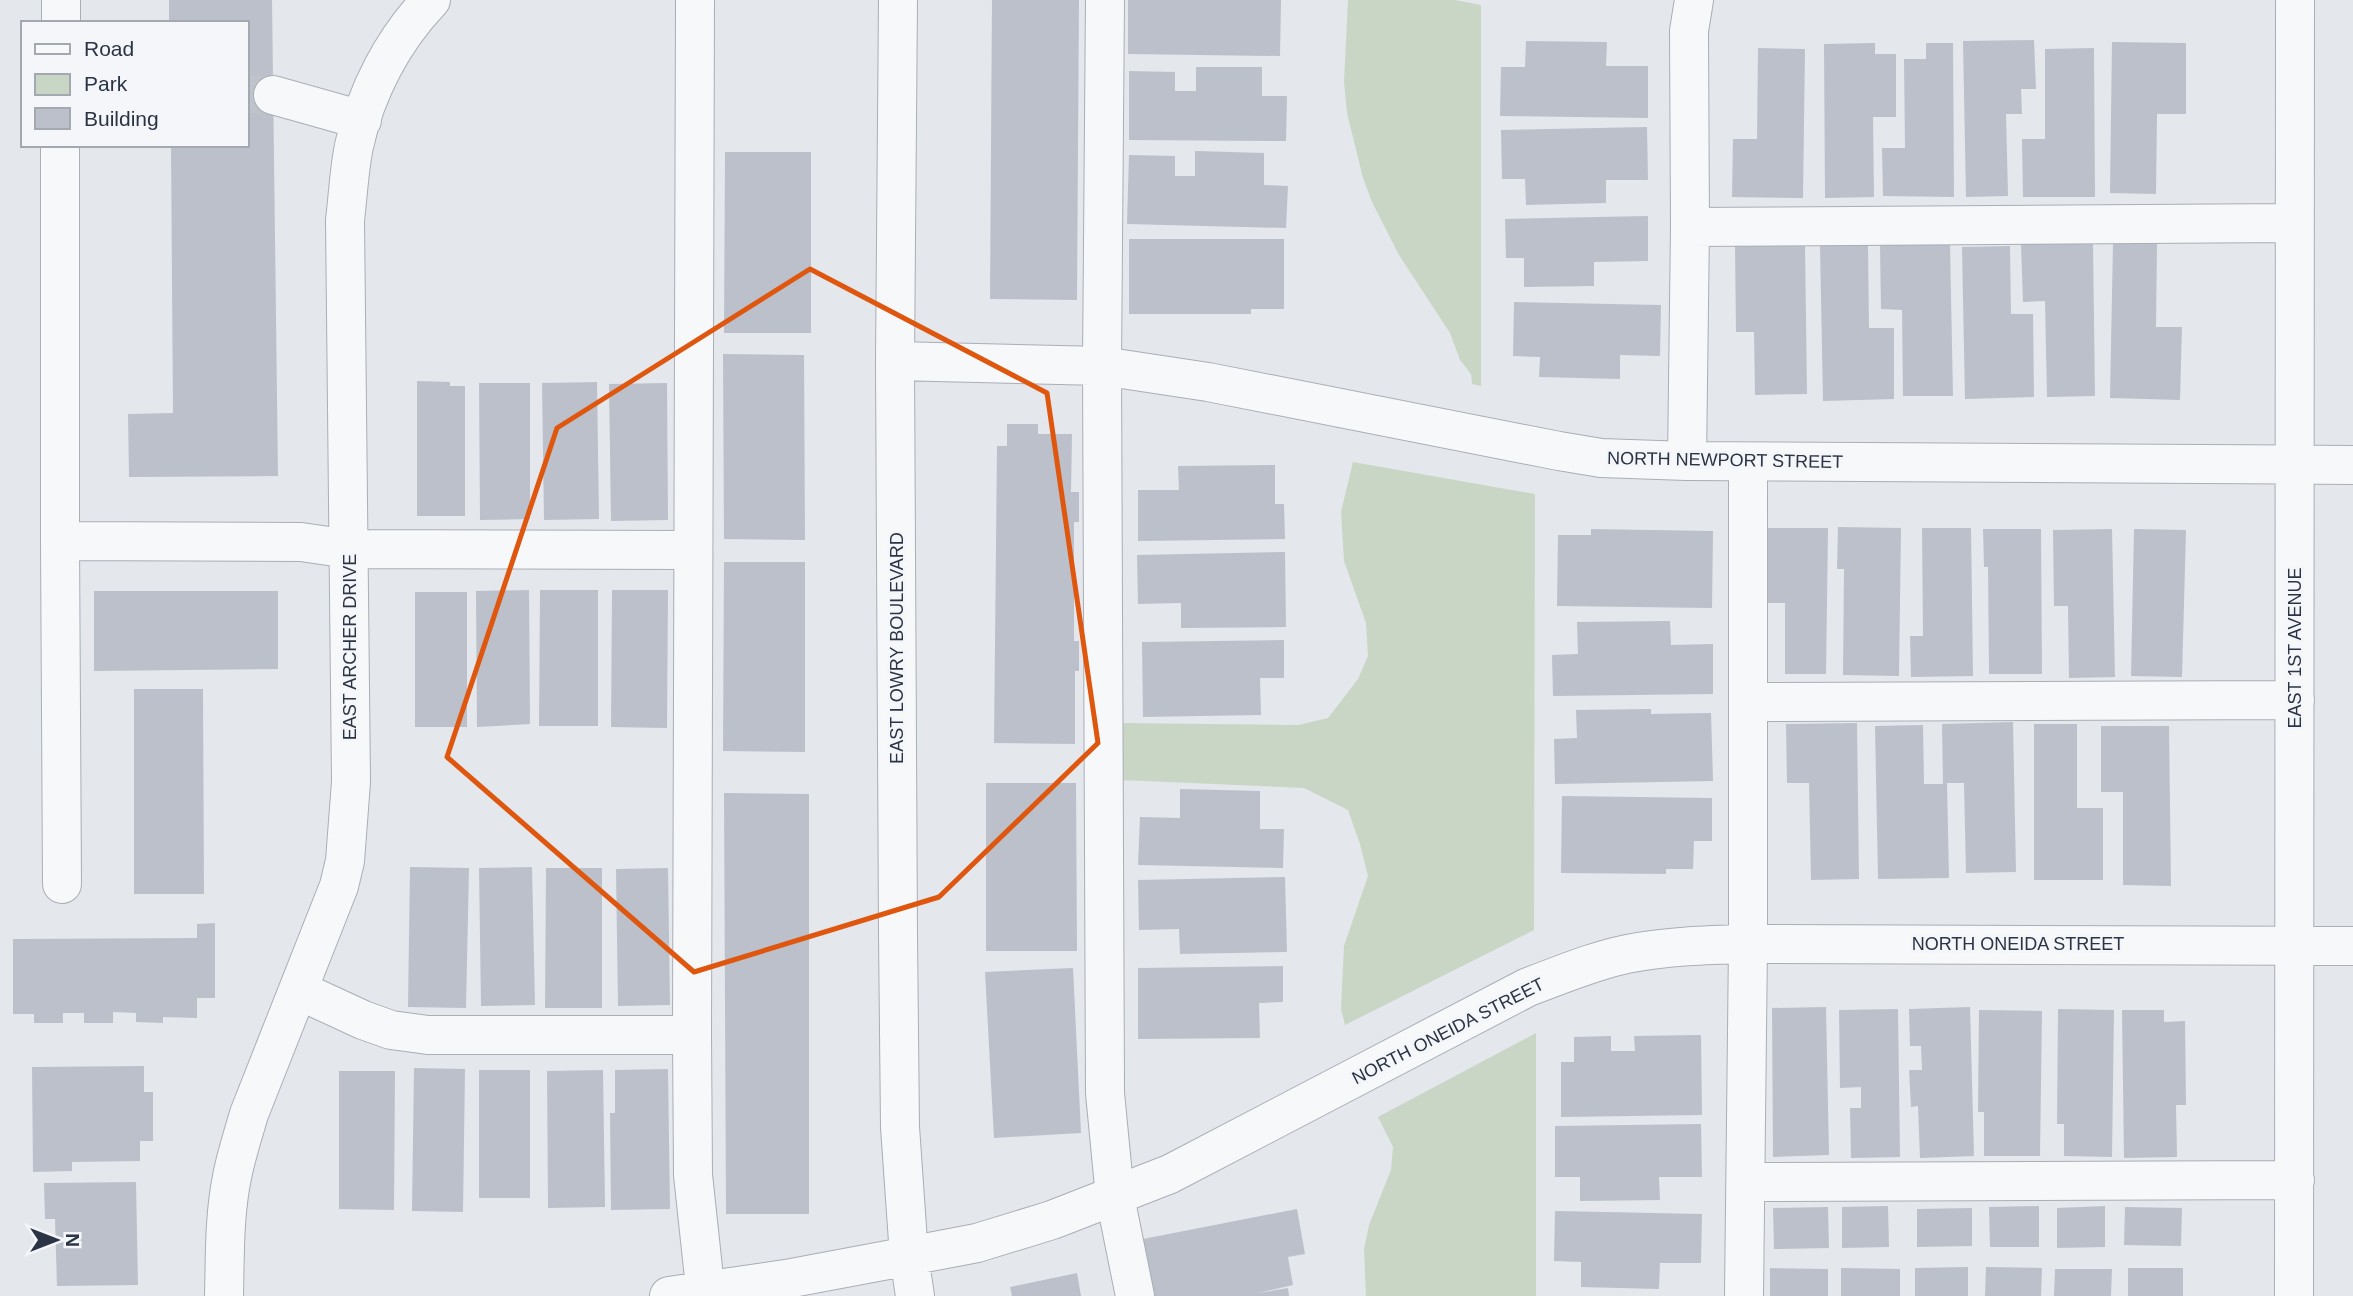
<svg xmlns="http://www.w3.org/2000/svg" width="2353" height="1296" viewBox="0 0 2353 1296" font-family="Helvetica,sans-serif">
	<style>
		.green { fill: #c9d6c5 }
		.building { fill: #bbc0ca }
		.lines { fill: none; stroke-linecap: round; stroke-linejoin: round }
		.minor-tunnel { stroke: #bfc3cb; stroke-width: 38; stroke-dasharray: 38 19; stroke-linecap: butt }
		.minor-casing { stroke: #a9aeb7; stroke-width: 40 }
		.minor { stroke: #f7f8fa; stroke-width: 38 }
		.marked { fill: none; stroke: #df570f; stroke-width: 5; stroke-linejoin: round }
		.labels { text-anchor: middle; stroke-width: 6; stroke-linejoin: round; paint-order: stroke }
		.street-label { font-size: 18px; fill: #2b3445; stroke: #f4f6f9 }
	</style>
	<rect width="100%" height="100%" fill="#e4e7ec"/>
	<!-- green -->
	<path class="green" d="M1348,0h107l26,5v381l-9,-2 -1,-10 -11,-14 -10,-27 -51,-78 -27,-53 -9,-24 -16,-65 -3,-31z
		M1353,462l182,32 -1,436 -189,95 -4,-16 3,-63 24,-70 -8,-32 -12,-34 -44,-22 -183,-8v-57l177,2 30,-7 30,-39 10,-23 -2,-33 -22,-62 -1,-17 -2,-32z
		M1536,1033v263h-170l-2,-47 5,-24 22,-55 2,-23 -15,-30z"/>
	<!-- building -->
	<path class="building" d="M169,0h103l6,476 -149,1 -1,-63 45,-1 -2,-268h76v-122h-78z
		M992,0h87l-2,300 -87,-1z
		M1128,0h153l-1,56 -152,-2z
		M2034,40l2,49h-15l1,25h-16l2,82 -42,1 -3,-156z
		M1526,41l81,1 -1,24h42v52l-148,-2 1,-49h24z
		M2112,42l74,1v71h-29l-1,80 -46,-1z
		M1875,43v11h21v63h-23l1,80 -49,1 -1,-154z
		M1926,43h27l1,154 -71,-1 -1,-48h23l-1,-89h22z
		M1758,48l47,1 -2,149 -71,-1 1,-58h24z
		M2094,48l1,149h-72l-1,-58h23v-90z
		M1196,67h66v29h25l-1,45 -157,-1v-69l46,1v19h21z
		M1647,127l1,53h-42v23l-80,2 -1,-26h-23l-1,-49z
		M1195,151l69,2v32l24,1 -2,42 -159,-4 2,-69 46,1v20h20z
		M725,152h86v181h-87z
		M1648,216v45l-54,1v24l-70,1v-29h-18l-1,-39z
		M1129,239h155v70h-33v5h-122z
		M2093,243l2,153 -48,1 -2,-96 -22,1 -2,-58z
		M2113,243l44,1 -1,83h26l-2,73 -70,-2z
		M1805,244l2,150 -52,1 -1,-63h-18l-1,-87z
		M1868,244l1,84h25v71l-71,2 -3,-156z
		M1880,244h70l3,152h-50l-1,-86 -21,-1z
		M2010,246l1,68h22l1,83 -69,2 -3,-152z
		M1514,302l147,3 -1,51 -40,-1v24l-81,-2 1,-20 -27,-1z
		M723,354l81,1 1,185 -81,-1z
		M417,381l33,1v4h15v130h-48z
		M597,382l2,137 -55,1 -2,-137z
		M479,383h51v136l-50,1z
		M667,383l1,137 -57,1 -2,-137z
		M1007,424h31v10h34l-1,58h8v30h-5v119h5v30h-4v73l-81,-1 3,-297h10z
		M1275,465v39h9l1,35 -147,2v-51h41l-1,-24z
		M1838,527l63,1 -2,148 -56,-1 1,-106h-7z
		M1768,528h60l-2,146h-41v-71h-17z
		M1922,528h49l2,148 -62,1 -1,-41h13z
		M1591,529l122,2 -1,77 -155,-2 1,-71h33z
		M1983,529h58l1,145h-53l-1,-107h-4z
		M2112,529l3,148 -46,1 -1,-72h-14l-1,-76z
		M2134,529l52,1 -4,147 -51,-1z
		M1285,552l1,75 -105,1v-25l-43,1 -1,-49z
		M724,562h81v190l-82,-1z
		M529,590l1,134 -53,3 -1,-136z
		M540,590h58v136h-59z
		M612,590h56l-1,138 -56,-1z
		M94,591h184v78l-184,2z
		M415,592h52v135h-52z
		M1670,621l1,24 42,-1v50l-160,2 -1,-41 26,-1 -1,-32z
		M1284,640v38h-24l1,37 -118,2 -1,-75z
		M134,689h69l1,205h-70z
		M1651,709v5l60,-1 2,68 -158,3 -1,-45 23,-1 -1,-28z
		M2013,722l3,150 -50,1 -2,-90h-17l2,95 -71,1 -3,-153 48,-1 1,59h19l-1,-60z
		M1857,723l2,156 -48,1 -2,-97h-22l-1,-59z
		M2034,724h43v84h26v72h-69z
		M2101,726h68l2,160 -48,-1v-93h-22z
		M986,783h90l1,168h-91z
		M1180,789l80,2v38h24l-1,39 -145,-3 2,-48 40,1z
		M724,793l85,1v420h-83z
		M1562,796l150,2v43h-18l-1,28h-27v5l-105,-1z
		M410,867l59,1 -3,140 -58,-1z
		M532,867l3,138 -54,1 -2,-138z
		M546,868h56v140h-57z
		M668,868l2,137 -52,1 -2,-137z
		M1285,877l2,75 -107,2 -1,-25 -40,1 -1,-50z
		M215,923v75h-18v20l-34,-1v6l-27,-1v-9l-23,-1v11h-29v-10h-21v10h-29v-9h-21v-75l184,-1v-14z
		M1283,966v36l-24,1 1,35 -122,1v-71z
		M1073,968l8,165 -87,5 -9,-166z
		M1826,1007l3,148 -56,2 -1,-149z
		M1970,1007l4,149 -54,2 -2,-52 -7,1 -2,-37h13l-1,-24h-11l-1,-37z
		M1898,1009l2,148 -49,1 -1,-50h11v-21l-21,1 -1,-78z
		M2058,1009l56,1 -2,147 -48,-1v-32h-7z
		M1979,1010l63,1 -2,145h-56v-44h-6z
		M2122,1010h42v12l21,-1 1,84h-10l1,52 -53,1z
		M1701,1035l1,80 -141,2v-55h13v-25l37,-1v15h24l-1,-15z
		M144,1066v26h9v49h-13v20l-68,1v9l-39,1 -1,-105z
		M414,1068l51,1 -2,143 -51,-1z
		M668,1069l2,140 -59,1 -1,-97h5v-43z
		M479,1070h51v128h-51z
		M603,1070l2,137 -57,1 -1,-137z
		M339,1071h56l-1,139 -55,-1z
		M1701,1124l1,53h-43l1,23 -80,1v-24h-25v-51z
		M136,1182l2,103 -81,1 -2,-67h-10l-1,-36z
		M1888,1206l1,41 -47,1v-41z
		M2039,1206v41h-49l-1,-40z
		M2105,1206v41l-48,1v-40z
		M1828,1207l1,41 -55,1 -1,-41z
		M2125,1207l57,1 -1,38 -57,-1z
		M1972,1208v38l-55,1v-38z
		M1297,1209l8,45 -17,3 5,28 -35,8 30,-5 1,8h-135l-11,-57z
		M1555,1211l147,3 -1,49h-41l-1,26 -78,-2v-25l-27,-1z
		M1968,1267v29h-53v-28z
		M1986,1267l56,1 -1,28h-56z
		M1770,1268l58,1v27h-58z
		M1841,1268l59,1v27h-59z
		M2128,1268h55v28h-55z
		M2055,1269h57l-1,27h-57z
		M1077,1273l4,23h-69l-2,-9z"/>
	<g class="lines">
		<!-- minor-tunnel -->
		<path class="minor-tunnel" d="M247,94l26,1"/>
		<!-- minor casing -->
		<g class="minor-casing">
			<path id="minor" d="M695,0l-3,1035 1,140 13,121
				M898,0l-3,361 3,574 2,192 9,129 6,40
				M1105,0l-3,366 3,727 10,104 20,99
				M61,23v-23
				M273,95l89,25
				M60,145v396l241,1 48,7 344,1
				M1690,227l605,-4
				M895,361l207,5 106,16 351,69 42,7 86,3 666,4
				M1687,461l3,-234 -1,-196 5,-31
				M60,541l2,343
				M1748,702l547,-2
				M298,990l65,30 28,10 37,5h264
				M1746,1182l549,-2
				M224,1296c1,-40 0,-80 8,-119 4,-21 11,-42 17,-63l90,-228 6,-25 6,-79 -6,-562c3,-24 4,-50 9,-74 12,-55 39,-106 77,-146
				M669,1296l123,-18 117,-22 68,-13 75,-23 118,-46 358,-187c33,-12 65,-26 99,-33 40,-8 80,-9 121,-10l605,2
				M1744,1296l4,-352v-482
				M2294,1296l1,-1296"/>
		</g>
		<!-- minor -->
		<use href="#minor" class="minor"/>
	</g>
	<!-- marked area -->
	<path class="marked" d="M810,269l237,124 51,350 -159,154 -245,75 -247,-215 110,-329z"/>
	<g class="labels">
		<!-- street labels -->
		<g class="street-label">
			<text transform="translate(1725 460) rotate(1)" y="6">NORTH NEWPORT STREET</text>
			<text transform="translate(350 647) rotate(-90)" y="6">EAST ARCHER DRIVE</text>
			<text transform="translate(897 648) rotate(-90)" y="6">EAST LOWRY BOULEVARD</text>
			<text transform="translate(2295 648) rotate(-90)" y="6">EAST 1ST AVENUE</text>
			<text x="2018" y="950">NORTH ONEIDA STREET</text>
			<text transform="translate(1448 1031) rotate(-27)" y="6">NORTH ONEIDA STREET</text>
		</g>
	</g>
	<!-- legend -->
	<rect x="21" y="21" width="228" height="126" fill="#f4f6f9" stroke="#a4a8b1" stroke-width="2"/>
	<rect x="35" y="44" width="35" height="10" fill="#f7f8fa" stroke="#a4a8b1" stroke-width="2"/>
	<text x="84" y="56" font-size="21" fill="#2b3445">Road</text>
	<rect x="35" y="74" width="35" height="21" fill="#c9d6c5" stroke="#a4a8b1" stroke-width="2"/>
	<text x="84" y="91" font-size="21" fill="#2b3445">Park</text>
	<rect x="35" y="108" width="35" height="21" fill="#bbc0ca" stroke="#a4a8b1" stroke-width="2"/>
	<text x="84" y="126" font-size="21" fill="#2b3445">Building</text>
	<!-- north arrow -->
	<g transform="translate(56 1240) rotate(90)" stroke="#f4f6f9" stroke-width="5" paint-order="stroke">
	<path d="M0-5L12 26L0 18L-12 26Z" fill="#2b3445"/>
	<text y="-10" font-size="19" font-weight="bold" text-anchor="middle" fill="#2b3445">N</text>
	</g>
</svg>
